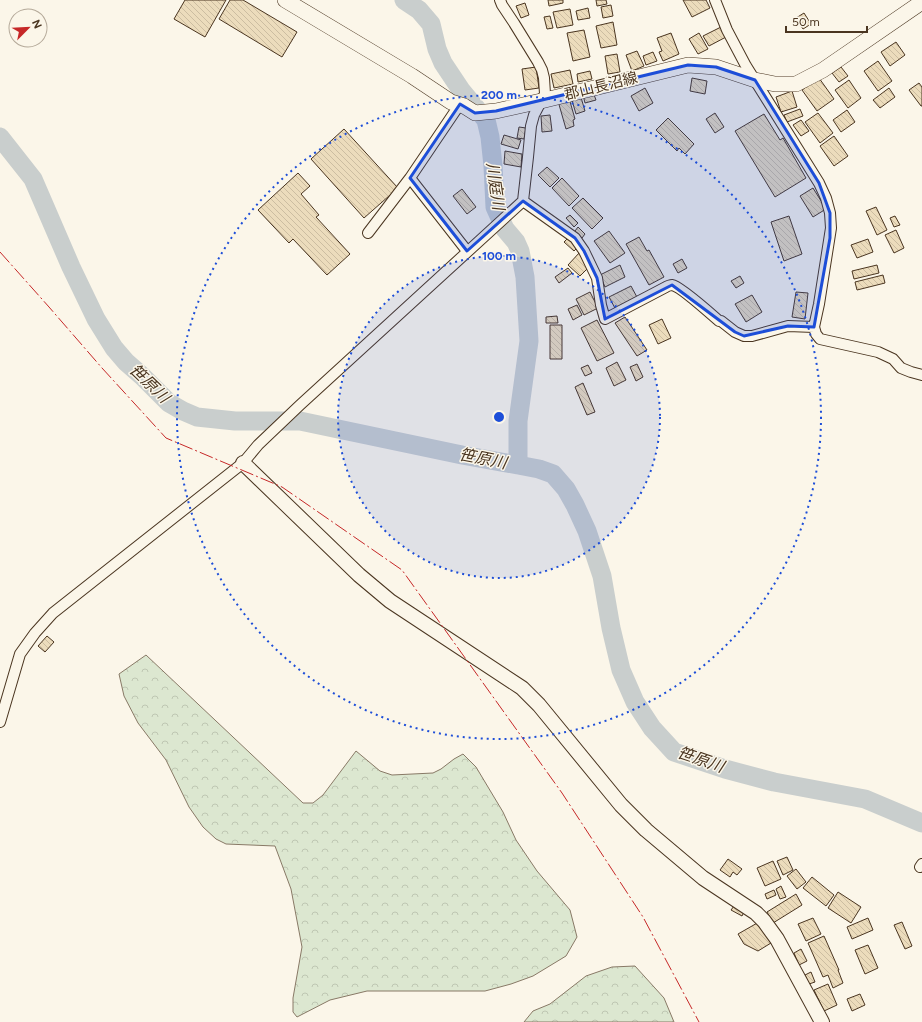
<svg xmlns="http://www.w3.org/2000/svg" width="922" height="1022" viewBox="0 0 922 1022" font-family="Figtree,'Noto Sans JP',sans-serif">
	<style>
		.forest { fill: url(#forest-crowns); stroke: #887966 }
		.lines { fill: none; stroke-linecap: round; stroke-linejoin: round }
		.river { stroke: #c9cecd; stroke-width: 19 }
		.building { fill: url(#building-back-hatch); stroke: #4a3520 }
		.street-casing { stroke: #4a3520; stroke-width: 12 }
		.secondary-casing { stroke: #4a3520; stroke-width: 16 }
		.primary-casing { stroke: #4a3520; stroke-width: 16 }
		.street { stroke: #fbf6e9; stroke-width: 10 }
		.secondary { stroke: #fbf6e9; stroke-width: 14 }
		.primary { stroke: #fbf6e9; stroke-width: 15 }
		.power { stroke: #c62828; stroke-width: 1; stroke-dasharray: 14 3 2 3; stroke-linecap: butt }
		.marked { fill: #1d4ed8; fill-opacity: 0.2; stroke: #1d4ed8; stroke-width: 3; stroke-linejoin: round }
		.ring { fill: none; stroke: #1d4ed8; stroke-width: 2; stroke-dasharray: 2 4 }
		.labels { text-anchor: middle; stroke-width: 3; stroke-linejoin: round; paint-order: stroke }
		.street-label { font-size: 15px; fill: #4a3520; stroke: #fbf6e9 }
		.water-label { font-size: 16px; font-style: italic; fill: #4a3520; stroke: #fbf6e9 }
		.centre { fill: #1d4ed8; stroke: #fbf6e9; stroke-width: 2 }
		.ring-label { font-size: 12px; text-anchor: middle; font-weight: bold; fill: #1d4ed8; stroke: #fbf6e9; stroke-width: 3; stroke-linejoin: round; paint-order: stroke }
	</style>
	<defs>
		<pattern id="forest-crowns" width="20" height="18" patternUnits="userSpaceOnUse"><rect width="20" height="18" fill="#dce7d0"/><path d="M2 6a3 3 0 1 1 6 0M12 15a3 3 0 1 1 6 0" fill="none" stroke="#bec7b2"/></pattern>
		<pattern id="building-back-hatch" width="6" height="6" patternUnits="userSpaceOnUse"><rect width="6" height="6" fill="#ecdcbc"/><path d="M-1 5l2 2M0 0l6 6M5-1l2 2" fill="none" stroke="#ccbda1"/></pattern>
	</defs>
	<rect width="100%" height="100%" fill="#fbf6e9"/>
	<!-- forest -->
	<path class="forest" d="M146,655l157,148h10l10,-8 33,-44 24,20 12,4 41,-2 8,-4 13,-10 9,-5 13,13 27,45 13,28 21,31 33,39 7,27 -11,19 -33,20 -22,8 -26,7h-118l-37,9 -33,17 -4,-5v-14l9,-51 -11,-58 -16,-43 -49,-2 -10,-5 -13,-12 -14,-20 -23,-47 -28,-37 -14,-27 -5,-22z
		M635,966l29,32 10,24h-150l9,-11 17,-7 36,-28 26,-9z"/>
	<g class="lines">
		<!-- river -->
		<path class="river" d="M404,0l15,10 12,14 6,25 6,14 18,27 25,30 4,17 3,29 2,41 10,22 11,13 4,9 5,26 4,64 -11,80v44
			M0,137l33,42 38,88 25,52 18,29 12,14 16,14 27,27 14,8 14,6 38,4h65l162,34 56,10 21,4 14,5 13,15 9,16 12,26 15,45 9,52 10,42 14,32 17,26 22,24 51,17 49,13 91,17 57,24"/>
	</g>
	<!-- building -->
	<path class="building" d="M185,0h41l-21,37 -31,-18z
		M230,0h13l54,32 -15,25 -63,-38z
		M548,0h15v3l-14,3z
		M596,0h10l1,4 -10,2z
		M683,0h23l4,8 -18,9z
		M525,3l4,12 -8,3 -5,-12z
		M611,5l2,11 -10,2 -2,-11z
		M588,8l2,10 -12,2 -2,-9z
		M570,9l3,16 -16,3 -4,-16z
		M804,13l7,11 -8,5 -7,-11z
		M550,16l3,12 -6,1 -3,-12z
		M613,22l4,23 -16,3 -5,-22z
		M721,27l5,10 -17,9 -6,-10z
		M584,30l6,27 -17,4 -6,-28z
		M671,33l8,21 -16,7 -4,-9 3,-1 -5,-13z
		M699,33l9,16 -10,5 -9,-15z
		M896,42l9,13 -15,11 -9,-14z
		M637,51l7,15 -12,5 -6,-16z
		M653,52l4,9 -11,4 -3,-9z
		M617,54l3,18 -12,2 -3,-18z
		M878,61l14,20 -14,10 -14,-20z
		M536,67l3,21 -14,2 -3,-21z
		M841,67l7,9 -9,6 -7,-9z
		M570,70l3,14 -19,4 -3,-14z
		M590,71l2,8 -14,3 -1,-8z
		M692,78l15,3 -2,13 -15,-3z
		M819,78l15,21 -17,12 -15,-21z
		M849,80l12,18 -13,10 -13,-18z
		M919,83l3,4v19h-1l-12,-16z
		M645,88l8,15 -14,8 -8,-15z
		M889,88l6,9 -15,11 -7,-8z
		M792,91l5,16 -16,5 -5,-15z
		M593,92l3,8 -11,3 -2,-8z
		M580,94l5,17 -9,3 -5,-17z
		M569,98l6,21 -2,1 1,6 -8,3 -8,-28z
		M800,109l3,7 -16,6 -3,-7z
		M847,110l8,12 -14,10 -8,-12z
		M715,113l9,14 -9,6 -9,-14z
		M818,113l15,20 -13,10 -15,-21z
		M764,114l16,26 3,-2 23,40 -31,19 -40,-66z
		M550,115l2,16 -10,1 -1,-16z
		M668,118l26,26 -9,10 -6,-6 -2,3 -21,-21z
		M801,120l8,11 -8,5 -8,-11z
		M519,127l7,1 -2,11 -7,-1z
		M344,129l54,59 -34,30 -53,-59z
		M504,135l17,5 -3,9 -17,-5z
		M834,136l14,20 -14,10 -14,-20z
		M505,151l17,3 -1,13 -17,-3z
		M547,167l12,11 -9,9 -12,-12z
		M298,173l12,13 -9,8 18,21 -3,2 34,37 -23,21 -34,-36 -4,4 -31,-33z
		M562,178l17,18 -10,10 -17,-18z
		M813,188l13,21 -13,8 -13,-21z
		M462,189l14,18 -9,7 -14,-18z
		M583,198l20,20 -11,11 -20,-21z
		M876,207l11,23 -10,5 -11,-24z
		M570,215l8,8 -4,4 -8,-9z
		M789,216l13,38 -18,7 -13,-39z
		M895,216l5,9 -6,2 -4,-9z
		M578,227l7,7 -3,4 -7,-7z
		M896,230l8,18 -10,5 -9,-18z
		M609,231l16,22 -15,10 -16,-22z
		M639,237l8,14 2,-1 15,27 -15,8 -23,-41z
		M568,238l9,10 -3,3 -10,-9z
		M868,239l5,13 -16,6 -6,-13z
		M580,252l9,15 -9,9 -12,-11z
		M682,259l5,9 -9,5 -5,-9z
		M620,265l5,12 -20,10 -5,-12z
		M877,265l2,8 -25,6 -2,-8z
		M568,268l4,5 -13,10 -4,-6z
		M883,275l2,8 -28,7 -2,-8z
		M740,276l4,7 -8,5 -5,-7z
		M631,286l7,13 -22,11 -7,-13z
		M590,292l8,16 -14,7 -8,-16z
		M796,292l12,1 -3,26 -13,-2z
		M752,295l10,17 -16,10 -11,-18z
		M577,305l5,10 -9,5 -5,-11z
		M557,316l1,7h-12v-6z
		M625,317l22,33 -10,6 -22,-33z
		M662,319l9,19 -13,6 -9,-19z
		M597,320l17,33 -17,8 -16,-33z
		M550,325h12v34h-12z
		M617,362l9,18 -12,6 -8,-18z
		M637,364l6,13 -7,4 -6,-14z
		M588,365l4,8 -7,3 -4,-8z
		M583,383l12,29 -8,3 -12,-28z
		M47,636l7,6 -9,10 -7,-6z
		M787,857l6,13 -10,5 -6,-14z
		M728,859l14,10 -5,6 -4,-3 -3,5 -10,-7z
		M773,861l8,18 -16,7 -8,-18z
		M796,869l10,13 -9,7 -10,-13z
		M812,877l22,18 -8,11 -23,-18z
		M781,886l5,11 -6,2 -4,-10z
		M774,890l2,5 -9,4 -2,-5z
		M838,892l23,15 -10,16 -23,-15z
		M796,894l6,11 -29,18 -6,-11z
		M734,906l10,6 -2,4 -11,-6z
		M813,918l8,16 -15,7 -8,-17z
		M868,918l5,12 -21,9 -5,-12z
		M759,922l12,21 -13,8 -14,-7 -6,-10z
		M902,922l10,24 -7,3 -11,-24z
		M824,936l15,34h-1l5,13 -10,5 -5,-13 -5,2 -15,-34z
		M868,945l10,23 -13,6 -10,-24z
		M801,949l6,12 -8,4 -5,-12z
		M811,972l4,10 -6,2 -4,-9z
		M828,984l9,21 -13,6 -10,-21z
		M860,994l5,11 -13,6 -5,-12z"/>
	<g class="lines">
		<!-- street casing -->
		<g class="street-casing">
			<path id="street" d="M715,0l12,30 19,36 73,117 7,15 4,15 1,15 -12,76 -5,23 2,7 4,5 58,13 15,7 8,9 10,4 11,3
				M410,178l57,73
				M523,201l52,37 9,13 13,27 4,27 4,14 61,-32c1,-1 5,-2 6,-2 8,1 39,29 47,36h2l14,11 9,4h8l36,-10 26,1
				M368,233l42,-55 50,-74
				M0,722l20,-68 15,-21 18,-20 190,-150 15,-18 42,-40 223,-204 5,-44 3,-31 3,-11 11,-21 -1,-16 -2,-8 -4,-8 -24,-39 -12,-18 -2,-5
				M920,867l2,-3"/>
		</g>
		<!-- secondary casing -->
		<g class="secondary-casing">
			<path id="secondary" d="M243,463l116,112 31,26 132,87 17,17 82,100 25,25 57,48 53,35 8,8 13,18 45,83"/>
		</g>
		<!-- primary casing -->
		<g class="primary-casing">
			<path id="primary" d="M285,0l127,76 39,26 13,4 11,7 21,-2 45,-10 147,-36 28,2 39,13 20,4h21l27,-14 99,-68"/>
		</g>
		<!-- street -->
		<use href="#street" class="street"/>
		<!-- secondary -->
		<use href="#secondary" class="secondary"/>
		<!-- primary -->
		<use href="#primary" class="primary"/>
		<!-- power -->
		<path class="power" d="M0,252l49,55 53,61 64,70 116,49 120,83 160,223 81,124 56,105"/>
	</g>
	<!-- marked area -->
	<path class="marked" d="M688,65l28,2 39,13 64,103 11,30v25l-16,89 -26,-1 -44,10 -9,-4 -63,-47 -67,34 -8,-41 -13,-27 -9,-13 -52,-37 -56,50 -57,-73 50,-74 15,9 21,-2z"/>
	<!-- distance rings -->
	<circle cx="499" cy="417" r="161" fill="#1d4ed8" fill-opacity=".12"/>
	<g class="ring">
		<circle cx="499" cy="417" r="161"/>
		<circle cx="499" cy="417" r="322"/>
	</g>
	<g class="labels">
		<!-- street labels -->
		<g class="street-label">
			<text transform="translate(601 86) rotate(-14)" y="5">郡山長沼線</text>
		</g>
		<!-- water labels -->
		<g class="water-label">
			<text transform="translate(496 186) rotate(82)" y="6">川庭川</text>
			<text transform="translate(150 383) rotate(44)" y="6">笹原川</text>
			<text transform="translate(483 458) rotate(11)" y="6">笹原川</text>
			<text transform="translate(701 759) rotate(19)" y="6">笹原川</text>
		</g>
	</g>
	<circle cx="499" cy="417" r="6" class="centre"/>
	<g class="ring-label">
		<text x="499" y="99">200 m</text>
		<text x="499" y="260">100 m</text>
	</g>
	<!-- north arrow -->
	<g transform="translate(28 28) rotate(66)"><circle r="19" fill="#fbf6e9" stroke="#b4a999"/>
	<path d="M0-3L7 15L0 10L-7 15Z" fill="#c62828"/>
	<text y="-6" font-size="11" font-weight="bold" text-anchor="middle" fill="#4a3520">N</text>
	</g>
	<!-- scale -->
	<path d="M786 26v6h81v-6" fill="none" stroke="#4a3520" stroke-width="2"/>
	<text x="792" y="26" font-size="12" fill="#4a3520" stroke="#fbf6e9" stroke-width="3" paint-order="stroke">50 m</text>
</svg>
